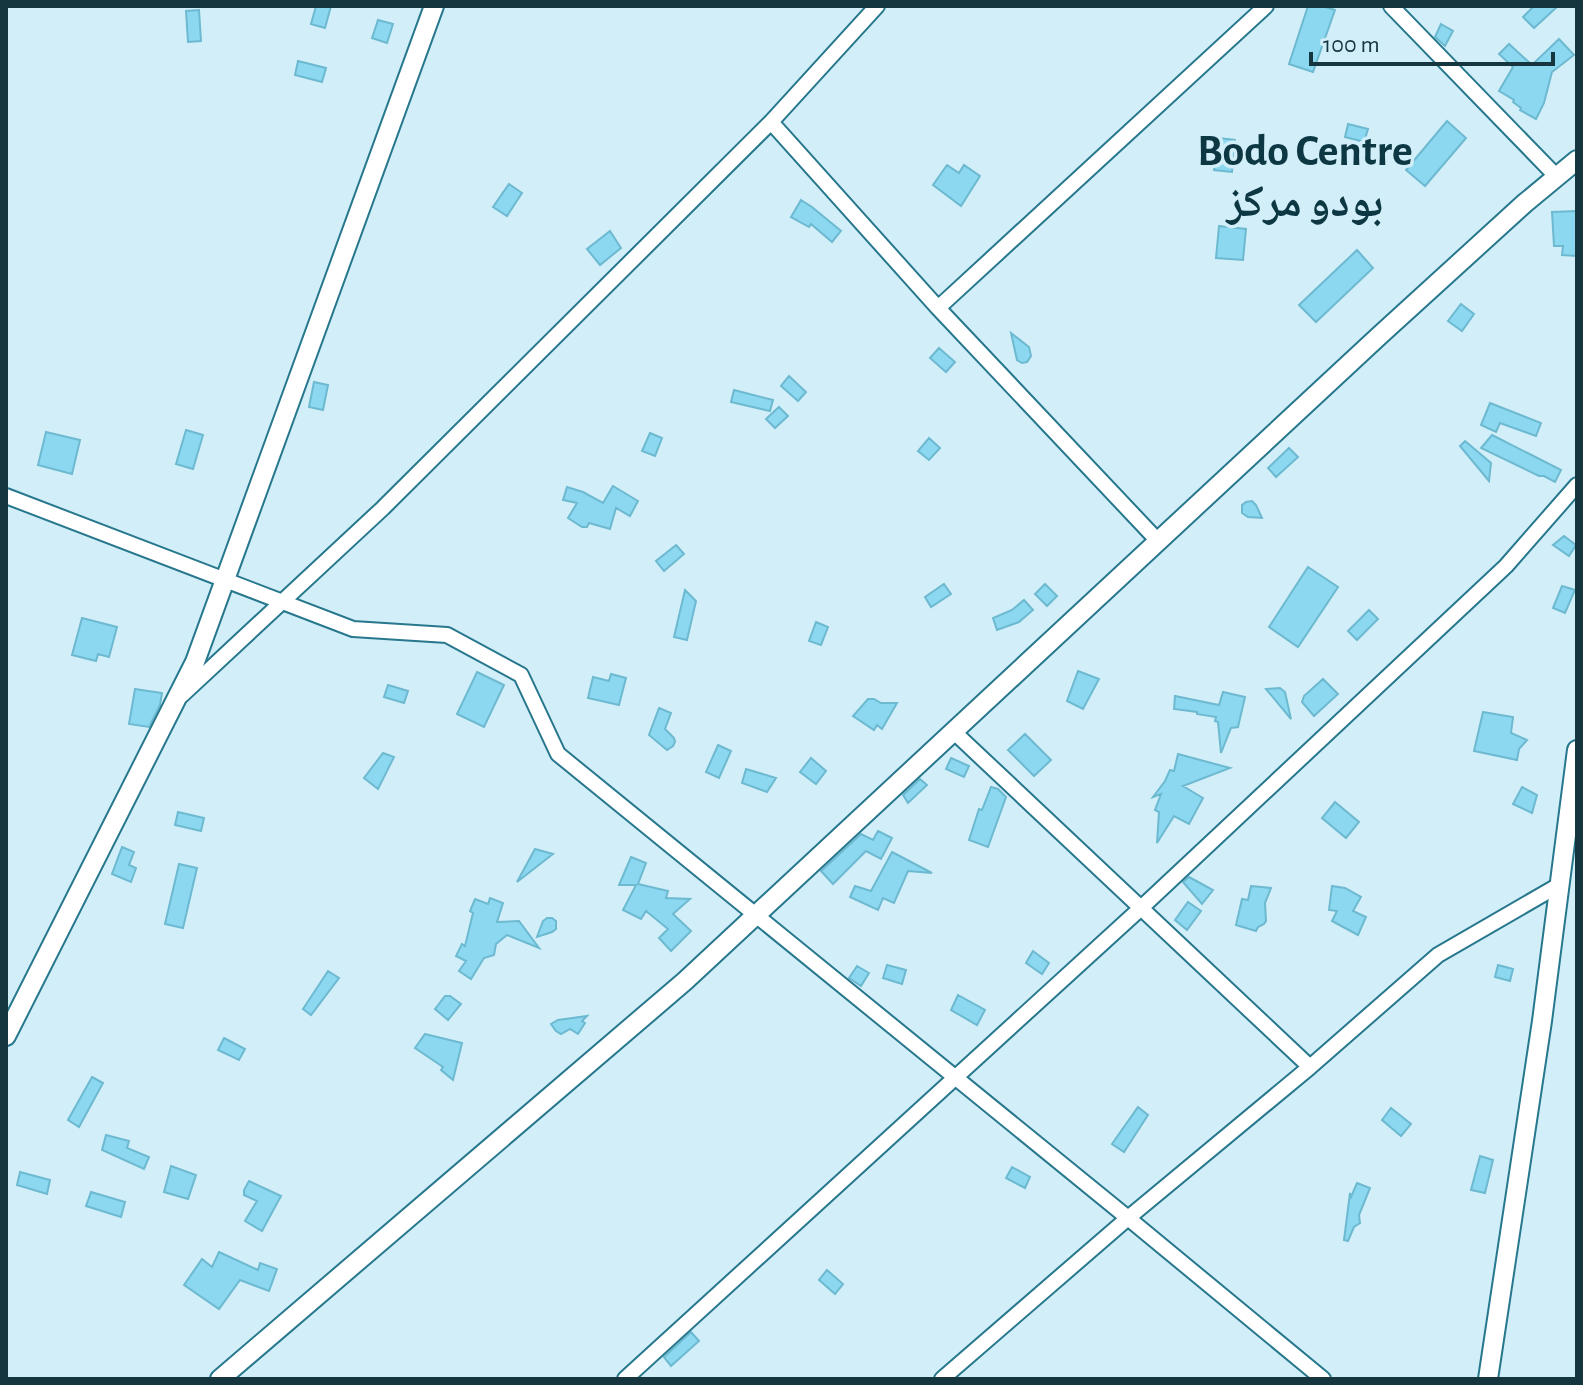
<svg xmlns="http://www.w3.org/2000/svg" width="1583" height="1385" viewBox="0 0 1583 1385" font-family="'Alegreya Sans','Noto Naskh Arabic',sans-serif">
	<style>
		.building { fill: #8bd8f0; stroke: #6db9d0; stroke-width: 2 }
		.lines { fill: none; stroke-linecap: round; stroke-linejoin: round }
		.minor-casing { stroke: #27778d; stroke-width: 18 }
		.tertiary-casing { stroke: #27778d; stroke-width: 22 }
		.minor { stroke: #fff; stroke-width: 14 }
		.tertiary { stroke: #fff; stroke-width: 18 }
		.labels { text-anchor: middle; stroke-width: 7; stroke-linejoin: round; paint-order: stroke }
		.town-label { font-size: 44px; font-weight: bold; fill: #0d3843; stroke: #d2eff9 }
	</style>
	<rect width="100%" height="100%" fill="#d2eff9"/>
	<!-- building -->
	<path class="building" d="M316,6h15l-6,22 -14,-4z
		M1308,6h14l13,4 -22,62 -24,-8z
		M1534,6h24l-24,22 -11,-11z
		M199,10l2,31 -13,1 -2,-31z
		M378,20l15,4 -6,19 -15,-5z
		M1441,24l12,7 -8,15 -10,-9z
		M1559,39l15,16 -22,17 -8,31 -8,16 -16,-9 1,-2 -8,-6 1,-2 -15,-9 14,-24 -14,-13 10,-10 23,21z
		M298,61l28,7 -4,14 -27,-7z
		M1447,121l19,17 -41,48 -19,-16z
		M1348,124l20,5 -4,13 -19,-5z
		M1218,138l17,2 -3,32 -18,-2z
		M947,165l12,8 5,-8 16,11 -19,30 -28,-21z
		M509,184l13,9 -15,23 -14,-9z
		M801,200l11,7 29,24 -9,11 -21,-18 -2,3 -18,-10z
		M1577,211v45l-15,-1 1,-9h-9l-2,-34z
		M1219,226l27,3 -3,31 -27,-2z
		M610,231l11,17 -21,17 -13,-16z
		M1357,250l16,18 -57,54 -17,-17z
		M1461,304l13,10 -12,17 -14,-10z
		M1011,333l18,14 2,9 -4,6 -5,1 -5,-3z
		M939,348l16,14 -9,10 -16,-14z
		M789,376l17,16 -8,9 -17,-15z
		M314,382l14,3 -5,25 -14,-3z
		M734,390l39,10 -3,11 -39,-9z
		M1490,403l51,20 -5,13 -36,-13 -4,9 -15,-7z
		M779,407l9,9 -13,12 -9,-9z
		M186,430l17,5 -10,34 -17,-5z
		M46,432l34,8 -8,34 -34,-9z
		M650,433l12,5 -7,18 -13,-5z
		M1492,435l69,35 -6,12 -11,-6h-5l-58,-28z
		M929,438l11,10 -11,12 -11,-9z
		M1465,441l26,22 -2,18 -29,-35z
		M1289,448l9,9 -22,20 -8,-9z
		M613,486l25,15 -8,15 -14,-8 -6,21 -21,-6 -2,4h-5l-14,-9 9,-15 -14,-3 4,-13 16,5 20,11z
		M1252,501l4,4 6,13 -14,-1 -6,-4v-8l4,-3z
		M1564,536l12,9 -7,11 -16,-11z
		M676,545l8,9 -20,17 -8,-10z
		M1308,567l30,20 -40,60 -29,-20z
		M944,584l7,10 -20,13 -6,-10z
		M1045,584l12,12 -10,10 -12,-12z
		M1562,586l13,4 -10,23 -12,-5z
		M685,590l11,11 -9,39 -13,-3z
		M1024,600l9,10 -14,12 -22,8 -4,-12 19,-8z
		M1369,610l9,9 -21,21 -9,-9z
		M82,618l35,9 -8,30 -11,-3 -2,7 -24,-6z
		M816,622l12,5 -7,18 -12,-4z
		M1078,671l21,8 -16,30 -16,-8z
		M477,672l27,13 -20,42 -27,-13z
		M611,674l15,4 -7,27 -31,-7 5,-21 16,4z
		M1323,679l15,15 -24,22 -12,-14 2,-6z
		M388,685l20,6 -4,12 -20,-6z
		M1280,688l5,4 6,27 -25,-30z
		M135,689l27,4 -2,12 -11,22 -20,-3z
		M1223,692l22,5 -7,30 -7,1 -10,25 -3,-31 -3,-1 1,-4 -19,-3v-2l-23,-3 1,-13 44,9z
		M868,699h6l7,4h16l-15,26 -5,-4 -3,5 -21,-14z
		M659,708l12,5 -6,16 9,9 1,4 -2,4 -6,4 -18,-15z
		M1483,712l30,5 -2,16 16,7 -8,9 -2,11 -43,-9z
		M1025,734l26,26 -17,16 -26,-26z
		M718,745l13,6 -12,27 -13,-6z
		M383,753l11,4 -16,32 -14,-11z
		M1178,754l52,14 -47,18 20,12 -14,26 -15,-8 -17,27 2,-31 -4,-2 6,-16 -8,3 12,-16 5,-11 4,1z
		M811,758l15,13 -10,13 -16,-12z
		M951,758l18,8 -5,11 -18,-8z
		M746,769l30,9 -9,14 -25,-9z
		M920,779l7,6 -19,18 -5,-8z
		M991,787l7,2 8,8 -18,50 -19,-7 10,-31 3,1z
		M1522,787l15,8 -5,18 -19,-9z
		M1335,802l24,20 -13,16 -24,-20z
		M178,812l26,6 -3,13 -26,-6z
		M878,831l14,7 -11,21 -15,-8 -33,33 -12,-13 40,-37 12,6z
		M122,847l12,5 -5,13 7,3 -5,14 -19,-8z
		M535,849l18,5 -36,28z
		M892,852l40,21 -24,-2 -14,32 -11,-5 -5,12 -28,-13 5,-11 16,5z
		M631,857l15,6 -8,21 30,7 -2,7 24,1 -17,15 18,17 -20,20 -12,-13 9,-9 -22,-18 -5,8 -18,-9 13,-25h-17z
		M179,864l18,4 -14,60 -18,-4z
		M1189,877l24,13 -11,14 -19,-22z
		M1251,886l20,2 -6,15 1,18 -2,3 -6,3 -2,4 -20,-6 6,-26 6,1z
		M1332,886l13,2 16,9 -8,14 13,6 -8,18 -26,-14 5,-10 -8,-1z
		M490,898l13,5 -6,19 22,-1 20,27 -32,-13 -11,9 -2,11 -10,3 -13,21 -12,-8 7,-10 -10,-5 6,-12 3,2 8,-33 -3,-2 5,-12 13,5z
		M1188,902l13,9 -14,19 -12,-10z
		M547,918h5l4,3v8l-4,3 -15,5 6,-16z
		M1033,951l16,12 -7,11 -16,-11z
		M887,965l19,5 -4,14 -19,-6z
		M1498,965l15,4 -3,12 -15,-4z
		M857,966l12,7 -8,13 -12,-8z
		M328,971l11,7 -28,37 -8,-6z
		M958,995l27,15 -8,15 -26,-15z
		M445,996h5l11,8 -13,16 -13,-11z
		M587,1016l-5,5 3,2 -7,11 -8,-5 -9,5 -5,-3 -5,-7 7,-4z
		M425,1034l37,9 -9,37 -12,-10 2,-3 -28,-19z
		M224,1038l21,11 -6,11 -21,-10z
		M92,1077l11,6 -24,44 -11,-7z
		M1138,1107l10,8 -24,37 -12,-8z
		M1391,1108l20,16 -10,12 -19,-16z
		M106,1135l23,6 -2,7 22,9 -5,12 -42,-19z
		M1480,1156l13,4 -8,33 -14,-3z
		M171,1166l25,9 -8,24 -24,-7z
		M1012,1167l18,10 -5,11 -19,-10z
		M20,1172l30,8 -3,14 -30,-9z
		M249,1181l32,15 -19,35 -17,-10 12,-20 -13,-6v-5z
		M1357,1183l13,5 -11,27 1,8 -6,4 -6,14 -4,-1 6,-47 1,4z
		M91,1192l34,10 -4,15 -35,-11z
		M219,1252l39,18 2,-7 17,6 -8,22 -29,-11 -21,29 -35,-24 18,-26 10,8z
		M827,1270l16,14 -8,10 -16,-14z
		M691,1332l8,9 -28,25 -7,-9z"/>
	<g class="lines">
		<!-- minor casing -->
		<g class="minor-casing">
			<path id="minor" d="M1391,6l166,171
				M771,122l167,186 220,233
				M938,308l328,-302
				M6,496l347,133 94,6 74,40 37,79 570,464 195,161
				M182,695l201,-187 388,-386 106,-116
				M953,731l357,336
				M625,1379l516,-471 365,-342 71,-81
				M942,1379l186,-161 182,-151 128,-112 121,-70"/>
		</g>
		<!-- tertiary casing -->
		<g class="tertiary-casing">
			<path id="tertiary" d="M6,1036l189,-374 239,-656
				M220,1379l465,-398 694,-645 146,-133 52,-43
				M1488,1379l54,-358 35,-271"/>
		</g>
		<!-- minor -->
		<use href="#minor" class="minor"/>
		<!-- tertiary -->
		<use href="#tertiary" class="tertiary"/>
	</g>
	<g class="labels">
		<!-- town labels -->
		<g class="town-label">
			<text x="1305" y="165">Bodo Centre<tspan x="1305" dy="51">بودو مركز</tspan></text>
		</g>
	</g>
	<!-- border -->
	<rect width="1583" height="1385" fill="none" stroke="#15353f" stroke-width="16"/>
	<!-- scale -->
	<path d="M1311 52v12h242v-12" fill="none" stroke="#15353f" stroke-width="4"/>
	<text x="1323" y="52" font-size="24" fill="#15353f" stroke="#d2eff9" stroke-width="6" paint-order="stroke">100 m</text>
</svg>
